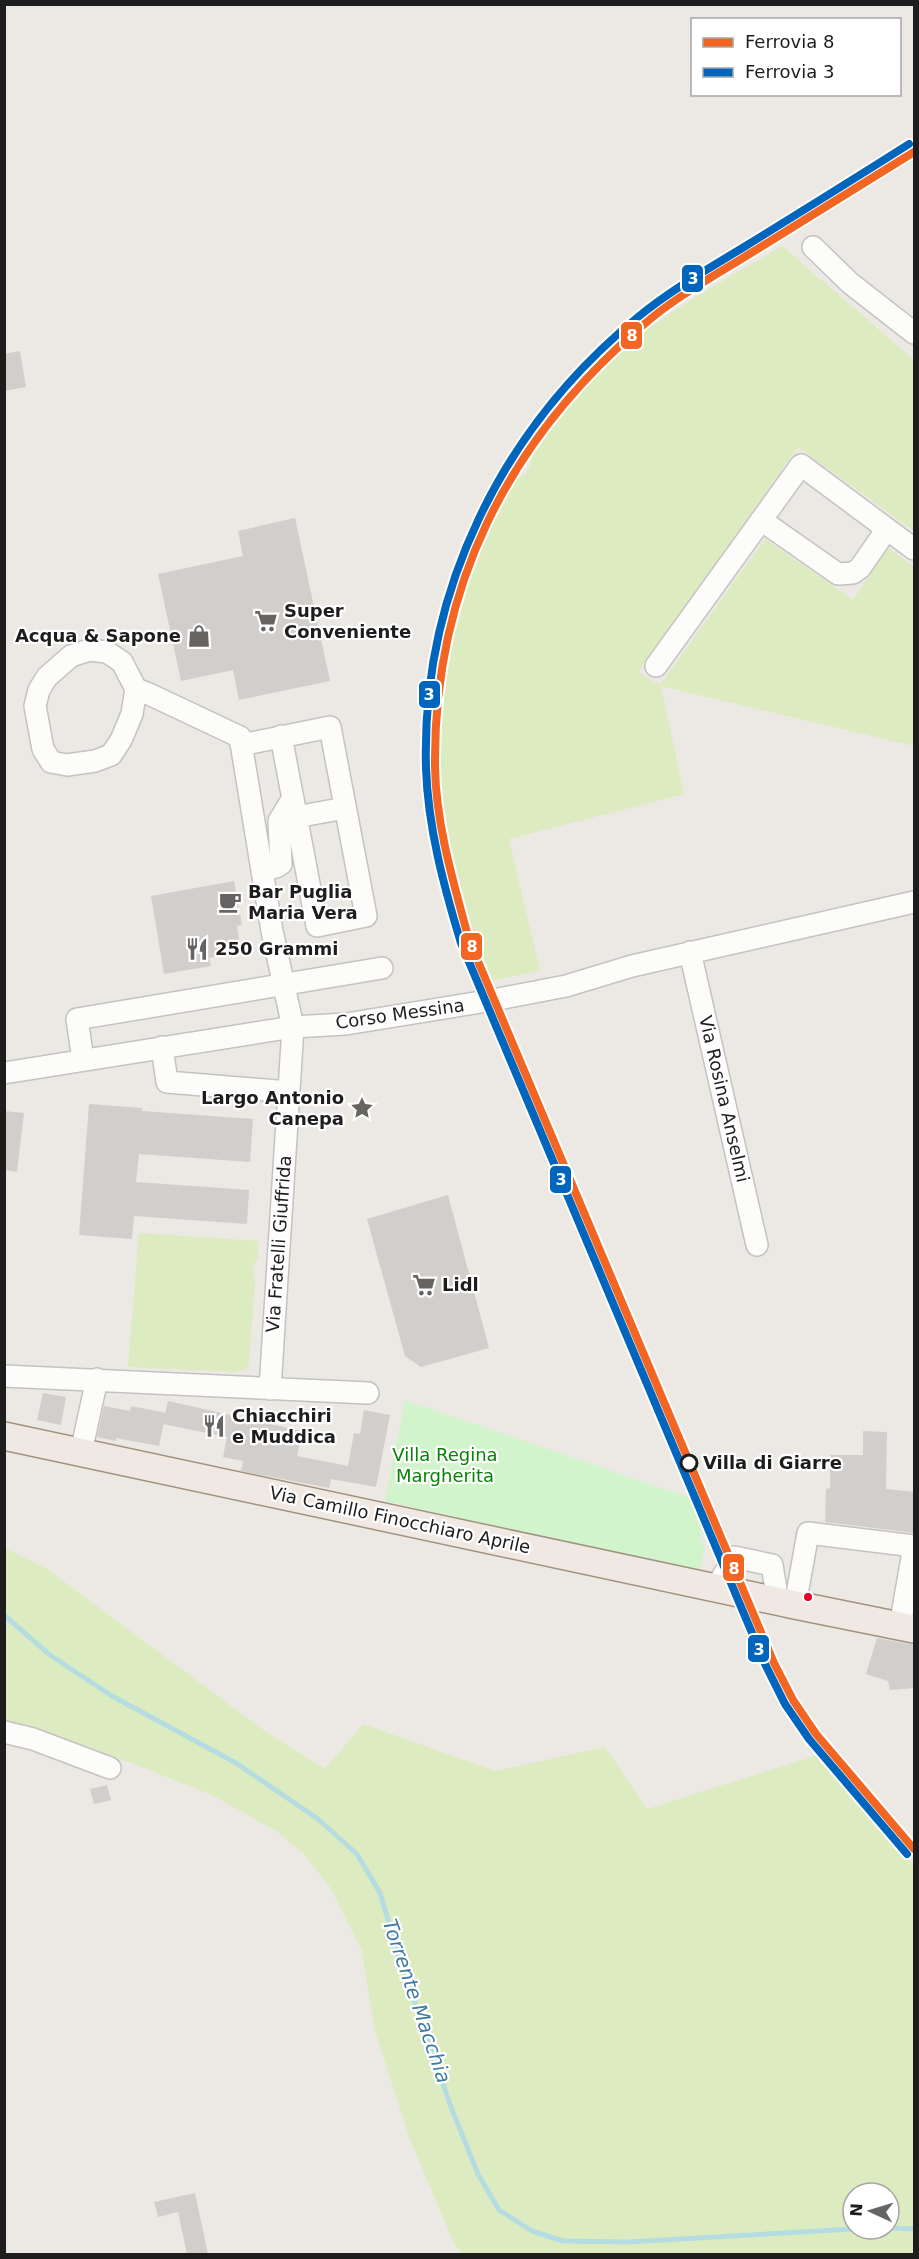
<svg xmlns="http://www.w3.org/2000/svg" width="919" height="2259" viewBox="0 0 919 2259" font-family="'DejaVu Sans',sans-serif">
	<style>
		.grass { fill: #ddebc0; fill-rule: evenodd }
		.park { fill: #d2f4cd }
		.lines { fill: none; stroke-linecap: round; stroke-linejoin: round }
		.stream { stroke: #b5dde1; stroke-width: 5 }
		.building { fill: #d2cecb }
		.minor-casing { stroke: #c4c3c1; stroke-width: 24 }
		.major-casing { stroke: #a29381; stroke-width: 30 }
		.minor { stroke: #fcfcfb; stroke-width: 21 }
		.major { stroke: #f0e9e3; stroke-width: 27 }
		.rail-1-casing { stroke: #fff; stroke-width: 12 }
		.rail-2-casing { stroke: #fff; stroke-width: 12 }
		.rail-1 { stroke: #f26522; stroke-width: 8 }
		.rail-2 { stroke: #0065bd; stroke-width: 8 }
		.stop-dot { fill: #fff; stroke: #1d1d1d; stroke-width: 3 }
		.bus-dot { fill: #e4002b; stroke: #fff; stroke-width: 2 }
		.labels { text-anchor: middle; stroke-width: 4.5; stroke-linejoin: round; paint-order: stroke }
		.poi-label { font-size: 18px; font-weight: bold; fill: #1d1d1d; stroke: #fff; text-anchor: start }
		.street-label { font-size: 18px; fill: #1d1d1d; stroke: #fff }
		.park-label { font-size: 18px; fill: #088104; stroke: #fff }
		.stop-label { font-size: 18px; font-weight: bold; fill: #1d1d1d; stroke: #fff; text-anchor: start }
		.water-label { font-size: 20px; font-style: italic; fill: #3e7ba2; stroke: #fff }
		.line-badge { stroke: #fff; stroke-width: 2 }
		.badge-label { font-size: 16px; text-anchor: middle; font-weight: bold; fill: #fff }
	</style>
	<rect width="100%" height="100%" fill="#ece8e4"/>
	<!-- grass -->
	<path class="grass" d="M782,246l132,114v171l-116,-84 -160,225 22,13 105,-146 88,61 35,-52 26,19v179l-253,-60 23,108 -175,45 31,132 -51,10c-13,-30 -26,-61 -34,-93 -28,-106 -19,-220 19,-322 10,-27 22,-58 38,-82 3,-6 10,-6 14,-11 6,-8 5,-17 9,-25 12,-27 51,-66 73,-86 51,-48 115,-80 174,-116z
		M139,1233l119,8v17c-6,6 -6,15 -3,22l-6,83 -2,5 -10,4 -109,-5z
		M4,1548l43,21 219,163 59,37 38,-45 132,47 110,-24 42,62 174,-55 93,111v389h-452l-8,-11 -45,-106 -35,-110 -12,-76 -32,-64 -27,-34 -27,-22 -64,-36 -80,-32 -127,-37zM853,2193h36v36h-36z"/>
	<!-- park -->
	<path class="park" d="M405,1400l303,104 -9,38 7,2 -7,28 -314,-71z"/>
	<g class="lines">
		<!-- stream -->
		<path class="stream" d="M4,1615l46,40 62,41 124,67 82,56 39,35 23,39 20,67 51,147 27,67 21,36 33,21 31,10 65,1 225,-13
			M889,2228l25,1"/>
	</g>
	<!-- building -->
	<path class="building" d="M20,351l6,36 -22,4v-37z
		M295,518l35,163 -91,19 -6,-30 -52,11 -23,-107 85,-18 -5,-25z
		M234,881l8,44 -5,1 4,26 -32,6 2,8 -47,8 -13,-78z
		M89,1104l53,4v3l111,8 -3,43 -111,-8 -3,28 113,8 -2,34 -113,-8 -2,23 -53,-4z
		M4,1111l20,2 -7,59 -13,-2z
		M448,1195l41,153 -68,19 -16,-11 -38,-137z
		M43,1393l23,4 -5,28 -24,-5z
		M168,1401l134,30 -5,25 51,10 6,-33 6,1 4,-24 26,5 -14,72 -45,-8 -2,9 -88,-17 2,-10 -20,-4 4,-20 -64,-13z
		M104,1406l26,5 1,-5 35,7 -7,33 -43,-8v3l-19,-4z
		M863,1431l24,1 -1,57 29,3v41l-90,-11 1,-33 4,-1v-33h33z
		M877,1638l38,7v43l-25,2 -2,-9 -22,-7z
		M107,1785l4,15 -17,4 -4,-15z
		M195,2193l13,61h-21l-9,-42 -20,5 -4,-15z"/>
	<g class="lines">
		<!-- minor casing -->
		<g class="minor-casing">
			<path id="minor" d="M813,247l37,36 64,50
				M761,520l77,54 15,-1 7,-5 27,-39
				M89,650l18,2 15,10 14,27 -4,25 -11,26 -10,15 -16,6 -28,4 -16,-3 -8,-13 -8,-43 4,-16 8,-13 24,-21z
				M656,666l145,-201 113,84
				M136,689l13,5 91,43 32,194 21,96 -23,362
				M241,745l89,-18 36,189 -49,10 -36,-190
				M296,817l49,-9
				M262,871l14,-4 5,-3 -2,-43 14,-23
				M690,952l67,293
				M162,1047l5,35 122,10
				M83,1060l-6,-41 305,-51
				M4,1073l289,-46 53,-3 147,-24 73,-14 66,-20 282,-64
				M4,1376l364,17
				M81,1452l16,-73
				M716,1588l18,-31 38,8 6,37
				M795,1605l13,-72 106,13
				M900,1626l14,-80
				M4,1732l29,7 77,29"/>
		</g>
		<!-- major casing -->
		<g class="major-casing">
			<path id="major" d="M4,1436l791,169 119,24"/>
		</g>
		<!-- minor -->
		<use href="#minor" class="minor"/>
		<!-- major -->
		<use href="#major" class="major"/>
		<!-- rail-1 casing -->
		<g class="rail-1-casing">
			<path id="rail-1" d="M914,152c-54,34 -109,67 -163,101 -37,23 -76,44 -109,73 -135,115 -209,263 -207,441 1,59 19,117 34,173l305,723 19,37 23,34 98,115"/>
		</g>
		<!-- rail-2 casing -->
		<g class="rail-2-casing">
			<path id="rail-2" d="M907,1854l-98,-115 -24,-35 -19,-38 -305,-723c-17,-56 -33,-115 -35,-175 -5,-176 76,-340 212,-451 33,-27 70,-48 106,-70 55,-34 110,-68 165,-103"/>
		</g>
		<!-- rail-1 -->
		<use href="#rail-1" class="rail-1"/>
		<!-- rail-2 -->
		<use href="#rail-2" class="rail-2"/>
	</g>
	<!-- icons -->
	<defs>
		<g id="supermarket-bare" transform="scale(1.8)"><path d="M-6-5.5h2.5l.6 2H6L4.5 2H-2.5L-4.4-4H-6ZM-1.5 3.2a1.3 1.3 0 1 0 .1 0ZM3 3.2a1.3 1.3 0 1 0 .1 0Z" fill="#656463" stroke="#fff" stroke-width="2.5" paint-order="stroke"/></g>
		<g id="shop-bare" transform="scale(1.8)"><path d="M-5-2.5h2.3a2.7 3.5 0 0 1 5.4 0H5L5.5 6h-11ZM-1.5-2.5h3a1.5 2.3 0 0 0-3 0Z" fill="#656463" stroke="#fff" stroke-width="2.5" paint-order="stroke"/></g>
		<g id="cafe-bare" transform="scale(1.8)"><path d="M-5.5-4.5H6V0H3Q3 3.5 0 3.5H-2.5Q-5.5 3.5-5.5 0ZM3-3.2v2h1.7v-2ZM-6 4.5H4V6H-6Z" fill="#656463" stroke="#fff" stroke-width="2.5" paint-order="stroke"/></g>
		<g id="restaurant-bare" transform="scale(1.8)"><path d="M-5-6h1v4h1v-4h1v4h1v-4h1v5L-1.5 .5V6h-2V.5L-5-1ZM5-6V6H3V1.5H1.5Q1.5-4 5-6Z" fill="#656463" stroke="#fff" stroke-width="2.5" paint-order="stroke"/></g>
		<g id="sight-bare" transform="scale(1.8)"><path d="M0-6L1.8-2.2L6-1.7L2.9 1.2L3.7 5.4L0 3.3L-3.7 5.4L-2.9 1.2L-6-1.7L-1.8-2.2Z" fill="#656463" stroke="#fff" stroke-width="2.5" paint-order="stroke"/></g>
	</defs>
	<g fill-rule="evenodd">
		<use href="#supermarket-bare" x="266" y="621"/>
		<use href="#shop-bare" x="199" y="636"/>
		<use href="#cafe-bare" x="230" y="902"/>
		<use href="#restaurant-bare" x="197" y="949"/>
		<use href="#sight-bare" x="362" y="1108"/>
		<use href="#supermarket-bare" x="424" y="1285"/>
		<use href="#restaurant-bare" x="214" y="1426"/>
	</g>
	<!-- markers -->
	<circle class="stop-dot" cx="689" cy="1463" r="8"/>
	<circle class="bus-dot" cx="808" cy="1597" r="5"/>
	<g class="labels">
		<!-- poi labels -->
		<g class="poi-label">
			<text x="284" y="617">Super<tspan x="284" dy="21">Conveniente</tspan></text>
			<text x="181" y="642" text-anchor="end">Acqua &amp; Sapone</text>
			<text x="248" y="898">Bar Puglia<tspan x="248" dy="21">Maria Vera</tspan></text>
			<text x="215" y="955">250 Grammi</text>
			<text x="344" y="1104" text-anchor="end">Largo Antonio<tspan x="344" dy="21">Canepa</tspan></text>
			<text x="442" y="1291">Lidl</text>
			<text x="232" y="1422">Chiacchiri<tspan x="232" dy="21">e Muddica</tspan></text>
		</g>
		<!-- street labels -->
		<g class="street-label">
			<text transform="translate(400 1014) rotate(-8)" y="6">Corso Messina</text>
			<text transform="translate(724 1099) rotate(77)" y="6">Via Rosina Anselmi</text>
			<text transform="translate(279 1244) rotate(-86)" y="6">Via Fratelli Giuffrida</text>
			<text transform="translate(400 1520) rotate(12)" y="6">Via Camillo Finocchiaro Aprile</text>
		</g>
		<!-- park labels -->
		<g class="park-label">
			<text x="445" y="1461">Villa Regina<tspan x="445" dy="21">Margherita</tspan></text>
		</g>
		<!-- stop labels -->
		<g class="stop-label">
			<text x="703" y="1469">Villa di Giarre</text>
		</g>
		<!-- water labels -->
		<g class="water-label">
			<text transform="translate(417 2001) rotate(71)" y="7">Torrente Macchia</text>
		</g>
	</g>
	<g class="line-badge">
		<rect x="681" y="264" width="23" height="29" rx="6" fill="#0065bd"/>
		<rect x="620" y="321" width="23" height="29" rx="6" fill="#f26522"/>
		<rect x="418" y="680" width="23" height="29" rx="6" fill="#0065bd"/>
		<rect x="460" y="932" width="23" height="29" rx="6" fill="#f26522"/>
		<rect x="549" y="1165" width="23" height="29" rx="6" fill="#0065bd"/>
		<rect x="722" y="1553" width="23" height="29" rx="6" fill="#f26522"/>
		<rect x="747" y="1634" width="23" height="29" rx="6" fill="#0065bd"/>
	</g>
	<g class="badge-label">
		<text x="693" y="284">3</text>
		<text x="632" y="341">8</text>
		<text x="429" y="700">3</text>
		<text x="472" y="952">8</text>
		<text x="561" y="1185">3</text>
		<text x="734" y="1574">8</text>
		<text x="759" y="1655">3</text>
	</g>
	<!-- border -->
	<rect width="919" height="2259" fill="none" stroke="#1d1d1d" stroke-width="12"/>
	<!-- legend -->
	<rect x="691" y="18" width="210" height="78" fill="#ffffff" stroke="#a5a5a5" stroke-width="1.5"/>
	<rect x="703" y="38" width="30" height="9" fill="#f26522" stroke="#a5a5a5" stroke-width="1.5"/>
	<text x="745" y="48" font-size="18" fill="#1d1d1d">Ferrovia 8</text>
	<rect x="703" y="68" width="30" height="9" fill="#0065bd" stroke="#a5a5a5" stroke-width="1.5"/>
	<text x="745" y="78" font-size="18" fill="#1d1d1d">Ferrovia 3</text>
	<!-- north arrow -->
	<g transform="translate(871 2211) rotate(274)"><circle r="28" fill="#ffffff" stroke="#a5a5a5" stroke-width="1.5"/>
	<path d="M0-4.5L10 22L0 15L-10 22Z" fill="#656463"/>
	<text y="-9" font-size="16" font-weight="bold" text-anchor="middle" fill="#1d1d1d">N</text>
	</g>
</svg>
